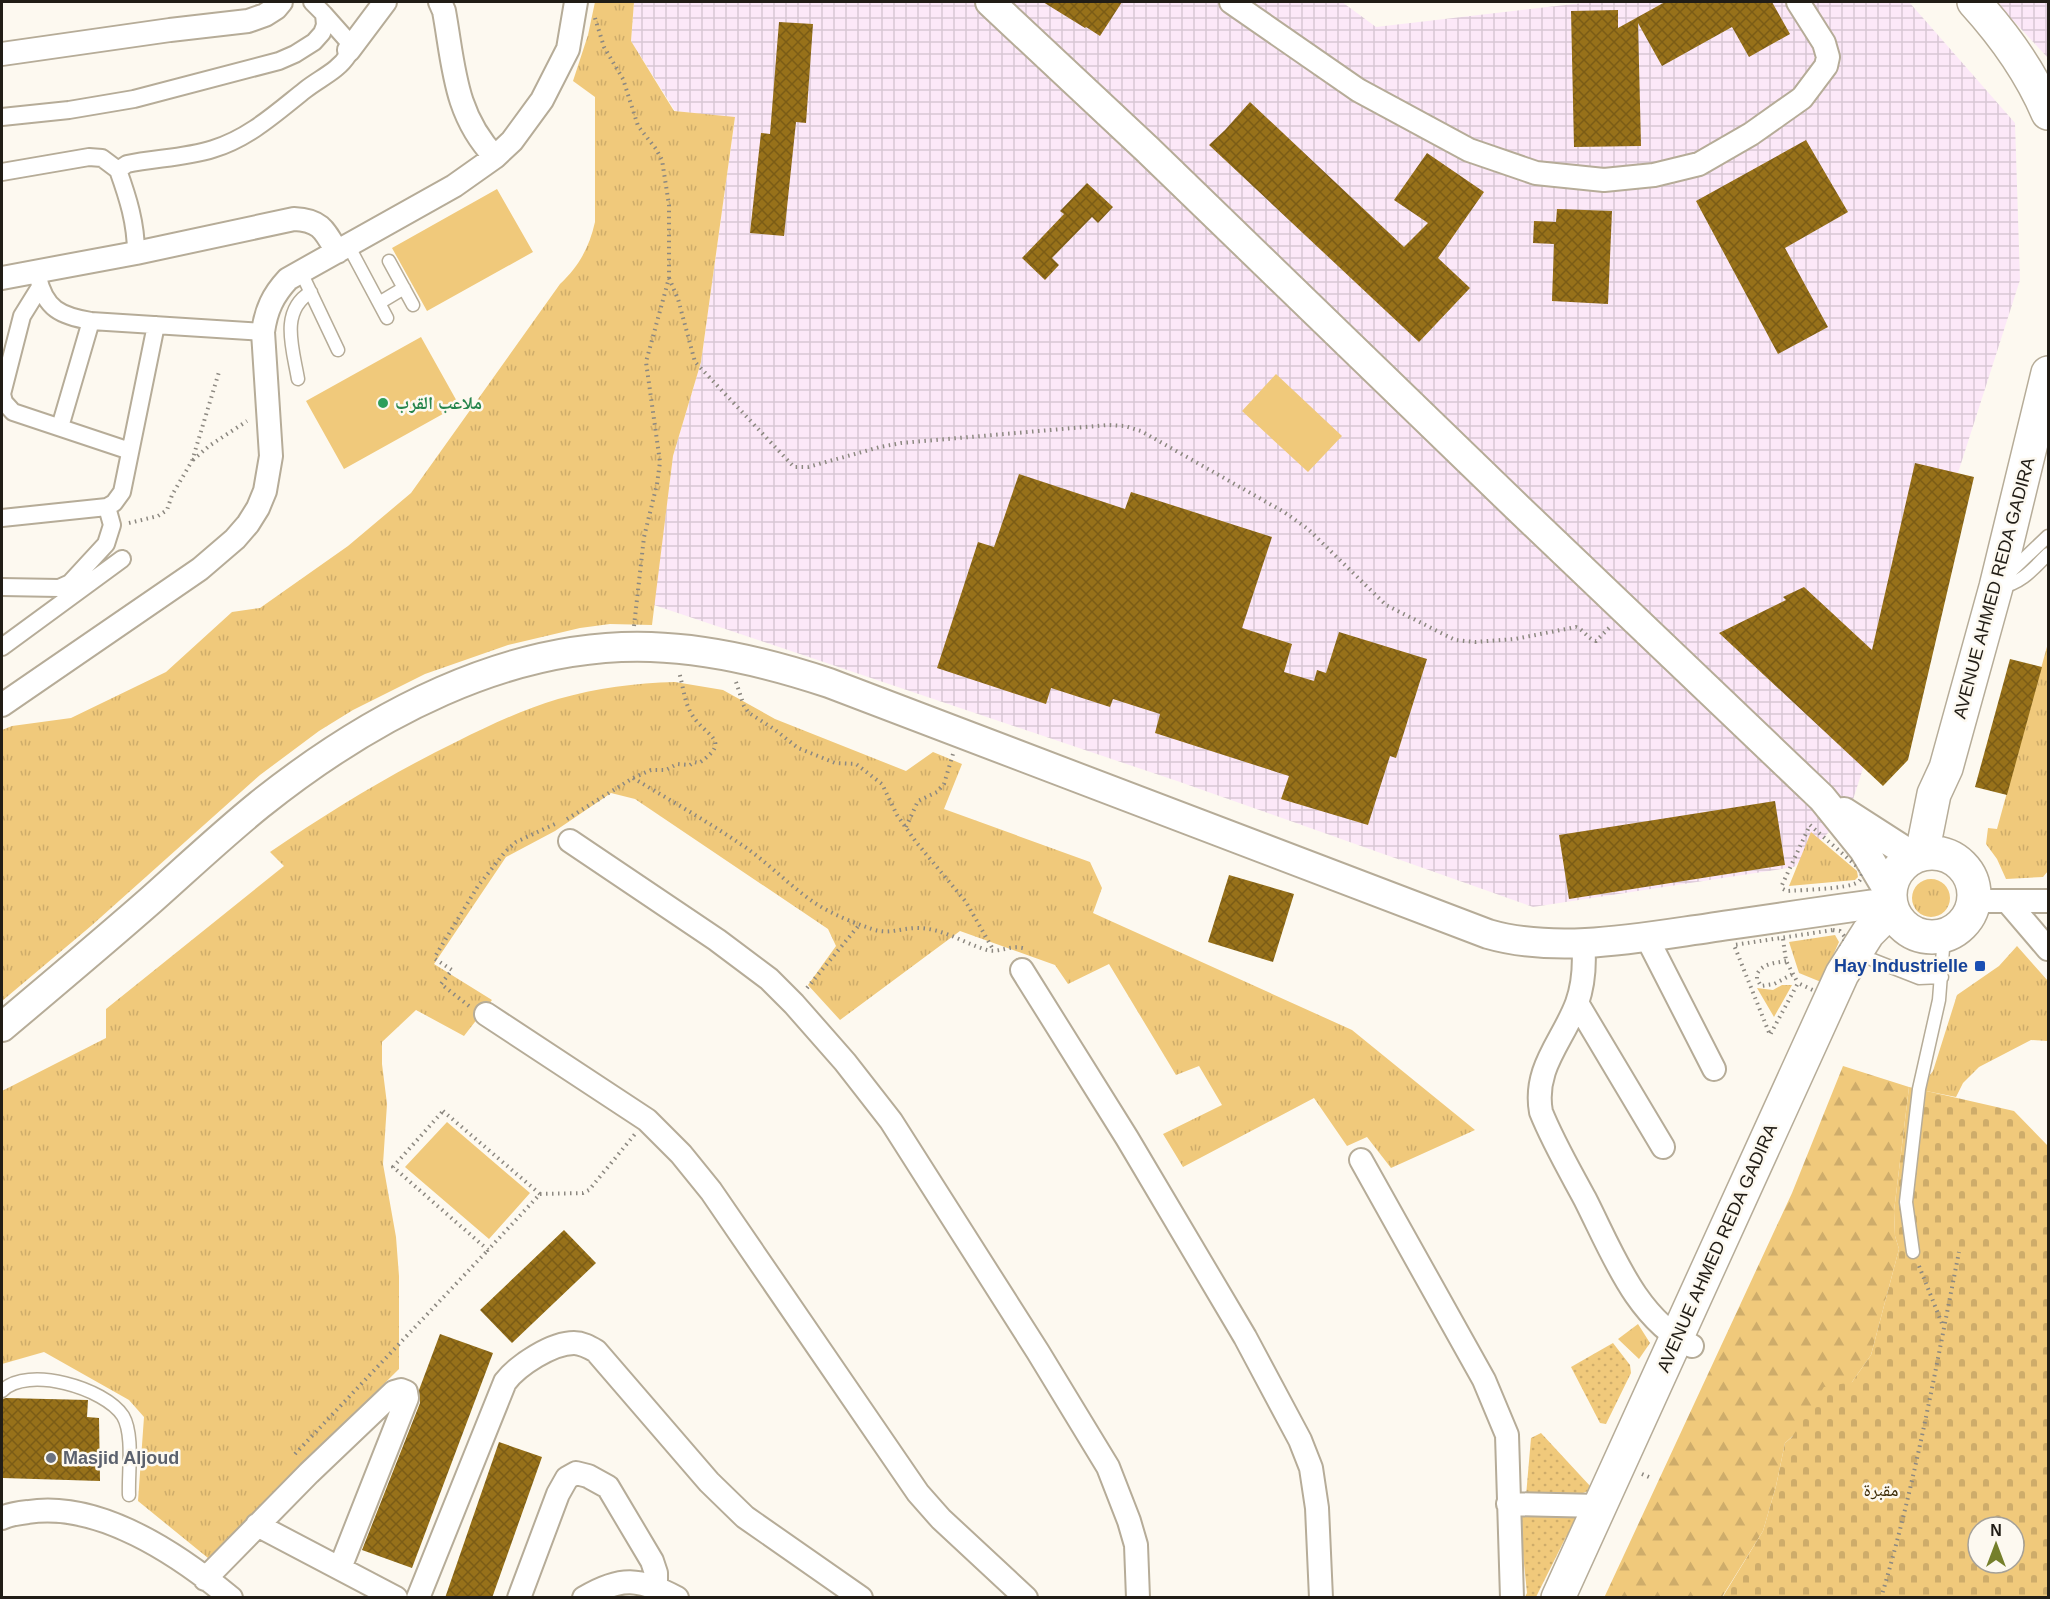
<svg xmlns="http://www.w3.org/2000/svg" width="2050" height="1599" viewBox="0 0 2050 1599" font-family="Arial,'Noto Naskh Arabic',sans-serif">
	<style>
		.industrial { fill: url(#industrial-grid) }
		.grass { fill: url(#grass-tufts) }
		.forest { fill: url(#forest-firs) }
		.cemetery { fill: url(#cemetery-stones); fill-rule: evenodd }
		.garden { fill: url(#garden-dots) }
		.pitch { fill: #f0c97b }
		.building { fill: url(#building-cross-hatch) }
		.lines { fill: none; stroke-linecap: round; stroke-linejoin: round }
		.service-casing { stroke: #b6ac98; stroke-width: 15 }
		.pedestrian-casing { stroke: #b6ac98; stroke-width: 20 }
		.minor-casing { stroke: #b6ac98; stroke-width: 26 }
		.tertiary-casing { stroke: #b6ac98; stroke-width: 32 }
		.secondary-casing { stroke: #b6ac98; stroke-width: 36 }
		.path { stroke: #8c8880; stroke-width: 4; stroke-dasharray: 1.5 4.5; stroke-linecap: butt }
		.service { stroke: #fff; stroke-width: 12 }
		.pedestrian { stroke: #fff; stroke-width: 16 }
		.minor { stroke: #fff; stroke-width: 22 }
		.tertiary { stroke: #fff; stroke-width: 28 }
		.secondary { stroke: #fff; stroke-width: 33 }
		.leisure-dot { fill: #2e9e5b; stroke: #fdf9f0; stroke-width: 2 }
		.transit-dot { fill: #1a4fb4; stroke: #fdf9f0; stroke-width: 2 }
		.worship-dot { fill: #6b7280; stroke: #fdf9f0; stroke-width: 2 }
		.labels { text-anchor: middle; stroke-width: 5; stroke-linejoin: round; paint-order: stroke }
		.leisure-label { font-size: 18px; font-weight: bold; fill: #27864d; stroke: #fdf9f0; text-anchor: start }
		.street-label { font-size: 18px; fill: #211d16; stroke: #fdf9f0 }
		.transit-label { font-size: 18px; font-weight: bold; fill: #164399; stroke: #fdf9f0; text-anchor: end }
		.worship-label { font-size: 18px; font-weight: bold; fill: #5b616d; stroke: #fdf9f0; text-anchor: start }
		.park-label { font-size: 18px; fill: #3c2b07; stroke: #fdf9f0 }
	</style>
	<defs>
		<pattern id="industrial-grid" width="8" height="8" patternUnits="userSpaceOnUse" patternTransform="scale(1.5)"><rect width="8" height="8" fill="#fce8f8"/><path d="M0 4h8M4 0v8" fill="none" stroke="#d8c7d4"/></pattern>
		<pattern id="grass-tufts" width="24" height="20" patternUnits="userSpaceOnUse" patternTransform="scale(1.5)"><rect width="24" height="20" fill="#f0c97b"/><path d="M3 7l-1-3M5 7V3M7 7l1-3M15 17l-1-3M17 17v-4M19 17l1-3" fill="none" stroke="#ceac6a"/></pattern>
		<pattern id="forest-firs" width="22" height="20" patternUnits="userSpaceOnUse" patternTransform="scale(1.5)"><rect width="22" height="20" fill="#f0c97b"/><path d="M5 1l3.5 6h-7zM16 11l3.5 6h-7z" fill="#ceac6a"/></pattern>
		<pattern id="cemetery-stones" width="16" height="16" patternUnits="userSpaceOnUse" patternTransform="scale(1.5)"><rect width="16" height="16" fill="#f0c97b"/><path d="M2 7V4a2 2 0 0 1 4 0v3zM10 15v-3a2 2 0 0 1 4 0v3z" fill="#ceac6a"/></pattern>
		<pattern id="garden-dots" width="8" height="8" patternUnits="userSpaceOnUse" patternTransform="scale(1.5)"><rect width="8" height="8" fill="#f0c97b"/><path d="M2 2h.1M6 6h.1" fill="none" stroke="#ceac6a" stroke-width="1.8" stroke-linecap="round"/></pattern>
		<pattern id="building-cross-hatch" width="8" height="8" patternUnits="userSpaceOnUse" patternTransform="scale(1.5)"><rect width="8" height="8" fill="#97711a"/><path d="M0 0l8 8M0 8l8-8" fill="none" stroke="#7b5c16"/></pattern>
	</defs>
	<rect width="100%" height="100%" fill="#fdf9f0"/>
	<!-- industrial -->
	<path class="industrial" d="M634,2h708l34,25 215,-25h318l106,121 5,157 -171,532 -55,55 -261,40 -353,-125 -526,-177 19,-149 28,-94 34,-244 -60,-7 -44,-70z
		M1996,2h52v56z"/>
	<!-- grass -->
	<path class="grass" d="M595,2h39l-3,39 43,70 61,6 -34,245 -28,94 -21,169 -42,-1 -30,4 -72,17 -83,29 -72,36 -34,21 -59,44 -169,151 -89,75v-271l10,-4 59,-8 95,-46 66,-60 28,-4 88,-62 63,-53 149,-209c19,-18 29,-36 35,-62v-125l-22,-16 15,-46z
		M2048,643v228l-5,6 -37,2 -9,-20 -11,-15 2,-16 9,1z
		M675,682l48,8 52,29 131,52 27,-19 29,12 -18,45 146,53 12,26 -9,25 259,117 123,100 -84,38 -24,-31 -20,9 -33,-48 -131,69 -20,-33 59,-29 -23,-39 -23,9 -67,-111 -41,20 -13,-19 -95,-34 -120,89 -32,-35 28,-39 -8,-17 -193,-130 -24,-6 -56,38 -49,26 -72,107 58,36 -28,36 -48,-26 -34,32v22l5,40 -4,60 13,73 3,39v93l-191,189 -70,-57 6,-84 -15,-17 -85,-48 -42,12v-273l104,-53v-29l178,-143 -14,-14c60,-41 122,-79 188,-111 32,-16 66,-32 100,-42 39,-11 77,-16 117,-17z
		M1811,832l46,39 1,6 -3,3 -66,6z
		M1912 898a19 19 0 1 1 38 0a19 19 0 1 1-38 0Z
		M1835,935l4,7 -18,40 -22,-9 -10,-31z
		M2017,946l31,35v60l-17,-1 -52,27 -16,16 -7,14 -30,-6v-11l7,-9 24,-76 42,-29z
		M1782,985h10l-18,32 -17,-29 16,2z
		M1638,1324l12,19 -11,16 -21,-20z"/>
	<!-- forest -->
	<path class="forest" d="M1843,1066l66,21 -15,124 1,25 4,13 -28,106 -19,27 -67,61 -9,43 -13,45 -41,66 -118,1 188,-405z"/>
	<!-- cemetery -->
	<path class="cemetery" d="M1909,1087l105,24 34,35v451l-326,1 41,-67 13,-45 9,-43 7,-6 32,-50 28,-5 19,-27 28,-106 -4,-13 -1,-25zM1978,1527h36v36h-36z"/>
	<!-- garden -->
	<path class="garden" d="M1613,1343l17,22 1,8 -25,51 -6,-1 -29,-56z
		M1541,1433l50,54 -2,4 -9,3 -54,2 5,-58z
		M1519,1515l63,2 -11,22 -5,-2 -30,60h-11l2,-4z"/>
	<!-- pitch -->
	<path class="pitch" d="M497,189l36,63 -106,59 -35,-63z
		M421,337l38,68 -115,64 -38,-68z
		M1276,374l66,62 -34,36 -66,-61z
		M447,1122l83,71 -41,46 -84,-72z"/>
	<!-- building -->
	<path class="building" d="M1043,2h79l-22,34 -14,-9 -1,1z
		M1665,2h107l18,32 -41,23 -17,-30 -70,39 -24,-43 3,123 -67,1 -3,-136 47,-1v18z
		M779,22l34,2 -7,99 -10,-1 -12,114 -34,-3 11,-100 9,1z
		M1250,102l154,145 24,-24 -34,-23 33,-47 57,39 -46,66 32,30 -51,54 -210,-197 16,-15z
		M1806,140l42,72 -63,36 43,79 -50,27 -82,-153z
		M1087,183l26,24 -15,16 -6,-6 -40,41 7,7 -14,15 -23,-22 42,-44 -4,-3z
		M1557,209l55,2 -4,93 -56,-3 2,-57 -21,-1 1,-22 22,1z
		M1915,463l59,14 -66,283 -25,26 -164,-153 67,-33 -3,-3 21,-10 68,63z
		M1019,474l106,35 6,-17 141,45 -30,91 50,16 -8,28 30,9 3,-11 9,3 13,-41 88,27 -31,99 -6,-2 -22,69 -87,-26 8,-23 -134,-43 5,-19 -47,-15 -3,8 -59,-19 -5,16 -109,-36 41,-126 16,5z
		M2010,659l32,8 -35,128 -32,-8z
		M1775,801l10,64 -216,34 -10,-64z
		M1229,875l65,19 -21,68 -65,-20z
		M564,1230l32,33 -84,80 -32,-33z
		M440,1334l53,19 -81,215 -50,-18 58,-147 -1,-13z
		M6,1398l82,2 -1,17 12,1 1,63 -97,-3 -1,-79z
		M499,1442l43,15 -50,141h-47z"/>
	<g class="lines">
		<!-- service casing -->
		<g class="service-casing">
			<path id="service" d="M348,245l39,73
				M389,261l24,44
				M301,272l37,78
				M379,303l25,-15
				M298,379c-5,-30 -19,-68 13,-87
				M2007,575l41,-39
				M2000,587c21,-3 34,-19 48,-33
				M1873,960l46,18 23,-1
				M1913,1252l-7,-50 13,-113 20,-89 5,-64
				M2,1391c25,-26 103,-3 121,25 11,19 5,57 6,79"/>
		</g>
		<!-- pedestrian casing -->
		<g class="pedestrian-casing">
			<path id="pedestrian" d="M2,117l67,-7 65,-11 145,-38 16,-7 19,-12 8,-9 3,-8 -1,-11 -12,-12
				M2,172l87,-15 13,1 16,12
				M136,253c0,-30 -8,-55 -18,-83l9,-6c28,-6 58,-6 86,-15 36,-11 63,-36 92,-59 15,-12 33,-19 43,-35v-14l-24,-27
				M38,277c7,32 23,39 53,44l172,11
				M40,287l-18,29 -20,78 2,8 9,10 117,39
				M60,427l31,-106
				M2,518l105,-11 7,-4 8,-11 34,-167
				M2,587l57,1 11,-5 36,-39 6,-19 -5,-18
				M2,647l120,-88"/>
		</g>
		<!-- minor casing -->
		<g class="minor-casing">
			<path id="minor" d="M440,2l4,9c10,55 10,103 51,146
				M1231,2l127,88 111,60 67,23 68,7 50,-5 45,-11 52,-30 51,-36 24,-32 2,-9 -4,-14 -26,-41
				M349,50l36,-48
				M2,54l168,-24 78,-9 17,-6 11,-7 5,-6
				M2,278l134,-25 158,-34c27,1 31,12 43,33
				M2,705l198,-136 35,-30 13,-15 10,-16 7,-17 6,-35 -8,-124c3,-22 10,-37 25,-53l166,-93 41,-29 17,-16 30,-41 26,-51 8,-47
				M570,841l147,99 52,39 25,25 51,58 46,59 147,231 70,115 21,54 7,24 2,53
				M1974,901h74
				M2007,901l41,48
				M1646,936l68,133
				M1583,942c2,21 1,41 -6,61 -14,38 -44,65 -36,109 12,30 29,59 44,87 27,53 51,120 107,147
				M1022,970l105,168 118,199 55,103 11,28 6,40 4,90
				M1577,1003l86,144
				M486,1014l161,106 34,34 30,37 207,302 23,26 85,79
				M1361,1160l123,220 23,55 5,163
				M1508,1504l92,2
				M2,1518c8,-4 17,-5 26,-6 71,-11 150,42 203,86
				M257,1525l139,73
				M205,1579l104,-106 85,-81 7,-2 5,2 1,6 -67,170
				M418,1598l87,-216c13,-17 47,-39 69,-39 8,0 15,4 22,8l113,131 36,35 116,81
				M519,1598l39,-104 9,-16 9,-5 12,3 20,11 44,74 4,12v14
				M584,1598c37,-22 55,-20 93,0"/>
		</g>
		<!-- tertiary casing -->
		<g class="tertiary-casing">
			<path id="tertiary" d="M990,2l157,147 371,359 304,290 42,52 25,42
				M1844,812l70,45
				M2,1027c50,-42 100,-84 149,-127 36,-32 71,-65 108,-95 110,-88 248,-163 392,-158 61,2 121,17 178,36l659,251c69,20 151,4 221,-6 61,-9 121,-18 181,-26"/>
		</g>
		<!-- secondary casing -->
		<g class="secondary-casing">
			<path id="secondary" d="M1974,2c30,33 56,69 74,111
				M1890 895a42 42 0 1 1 84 0a42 42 0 1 1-84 0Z
				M1922,854l12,-60 12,-26 50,-181 52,-214
				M1558,1598l284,-624 26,-41 24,-24"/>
		</g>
		<!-- path -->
		<path class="path" d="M595,18l9,29 19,32 15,47 18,23 6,11 7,45v73l-23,84 14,100 -3,22 -13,53 -10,89
			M669,278l9,21 17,63 99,105h14l72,-20 21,-4 207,-18 17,1 16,5 143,81 24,17 78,76 69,35 20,2 40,-3 61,-12c8,3 12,12 20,14l14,-14
			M193,460l16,-14 38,-25
			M129,523l29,-7 9,-6 5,-15 20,-34 27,-89
			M736,682l8,24 5,7 25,16 24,19 37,15 21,1 26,20 15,31 19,27 50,60 28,49
			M633,778c35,21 72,42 106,65 28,18 51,44 79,62 16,10 36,18 54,24 16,6 29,-1 45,-1 26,0 46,15 70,22 12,3 23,-5 36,-2
			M567,819l66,-41 18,-8h15l11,-6 13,1 4,-3 5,1c35,-24 5,-26 -8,-50 -7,-12 -8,-28 -12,-41
			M1810,825l51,45c1,5 1,9 -3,12 -9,7 -58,8 -71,9l-4,-2 -1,-4z
			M906,827l12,-26 19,-9 7,-8 9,-30
			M1833,930l7,1 5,6 -1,4 -25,52 -21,-10 -28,52 -36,-90z
			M1783,939l3,22 12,22
			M1786,961c-11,2 -23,2 -29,13v5l4,7 13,-2 19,-10
			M807,988l53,-64
			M469,1006l-28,-22 11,-14 -17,-11 1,-4 42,-69 27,-34 11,-10 41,-19
			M443,1111l97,83 -52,56 -95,-83z
			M540,1194l43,-1 6,-3 46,-56
			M1919,1266l24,60
			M295,1454l193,-204
			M1642,1474l9,4
			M1881,1598c34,-113 55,-231 78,-346"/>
		<!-- service -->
		<use href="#service" class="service"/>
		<!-- pedestrian -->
		<use href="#pedestrian" class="pedestrian"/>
		<!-- minor -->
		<use href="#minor" class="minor"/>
		<!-- tertiary -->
		<use href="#tertiary" class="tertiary"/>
		<!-- secondary -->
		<use href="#secondary" class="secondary"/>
	</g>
	<!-- markers -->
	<circle class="leisure-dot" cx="383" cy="403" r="6"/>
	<rect class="transit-dot" x="1974" y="960" width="12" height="12" rx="3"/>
	<circle class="worship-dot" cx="51" cy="1458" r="6"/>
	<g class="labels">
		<!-- leisure labels -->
		<g class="leisure-label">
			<text x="395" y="409">ملاعب القرب</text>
		</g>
		<!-- street labels -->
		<g class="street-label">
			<text transform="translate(1994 588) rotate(-75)" y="6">AVENUE AHMED REDA GADIRA</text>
			<text transform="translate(1717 1248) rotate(-66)" y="6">AVENUE AHMED REDA GADIRA</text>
		</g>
		<!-- transit labels -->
		<g class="transit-label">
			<text x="1968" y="972">Hay Industrielle</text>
		</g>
		<!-- worship labels -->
		<g class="worship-label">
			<text x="63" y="1464">Masjid Aljoud</text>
		</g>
		<!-- park labels -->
		<g class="park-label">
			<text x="1881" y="1496">مقبرة</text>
		</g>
	</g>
	<!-- border -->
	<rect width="2050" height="1599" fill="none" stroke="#211d16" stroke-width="6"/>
	<!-- north arrow -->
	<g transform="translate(1996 1545)"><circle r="28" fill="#fdf9f0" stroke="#a5a199" stroke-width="1.5"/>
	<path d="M0-4.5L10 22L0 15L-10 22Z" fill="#757f2b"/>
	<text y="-9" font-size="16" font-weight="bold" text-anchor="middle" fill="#211d16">N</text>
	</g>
</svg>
